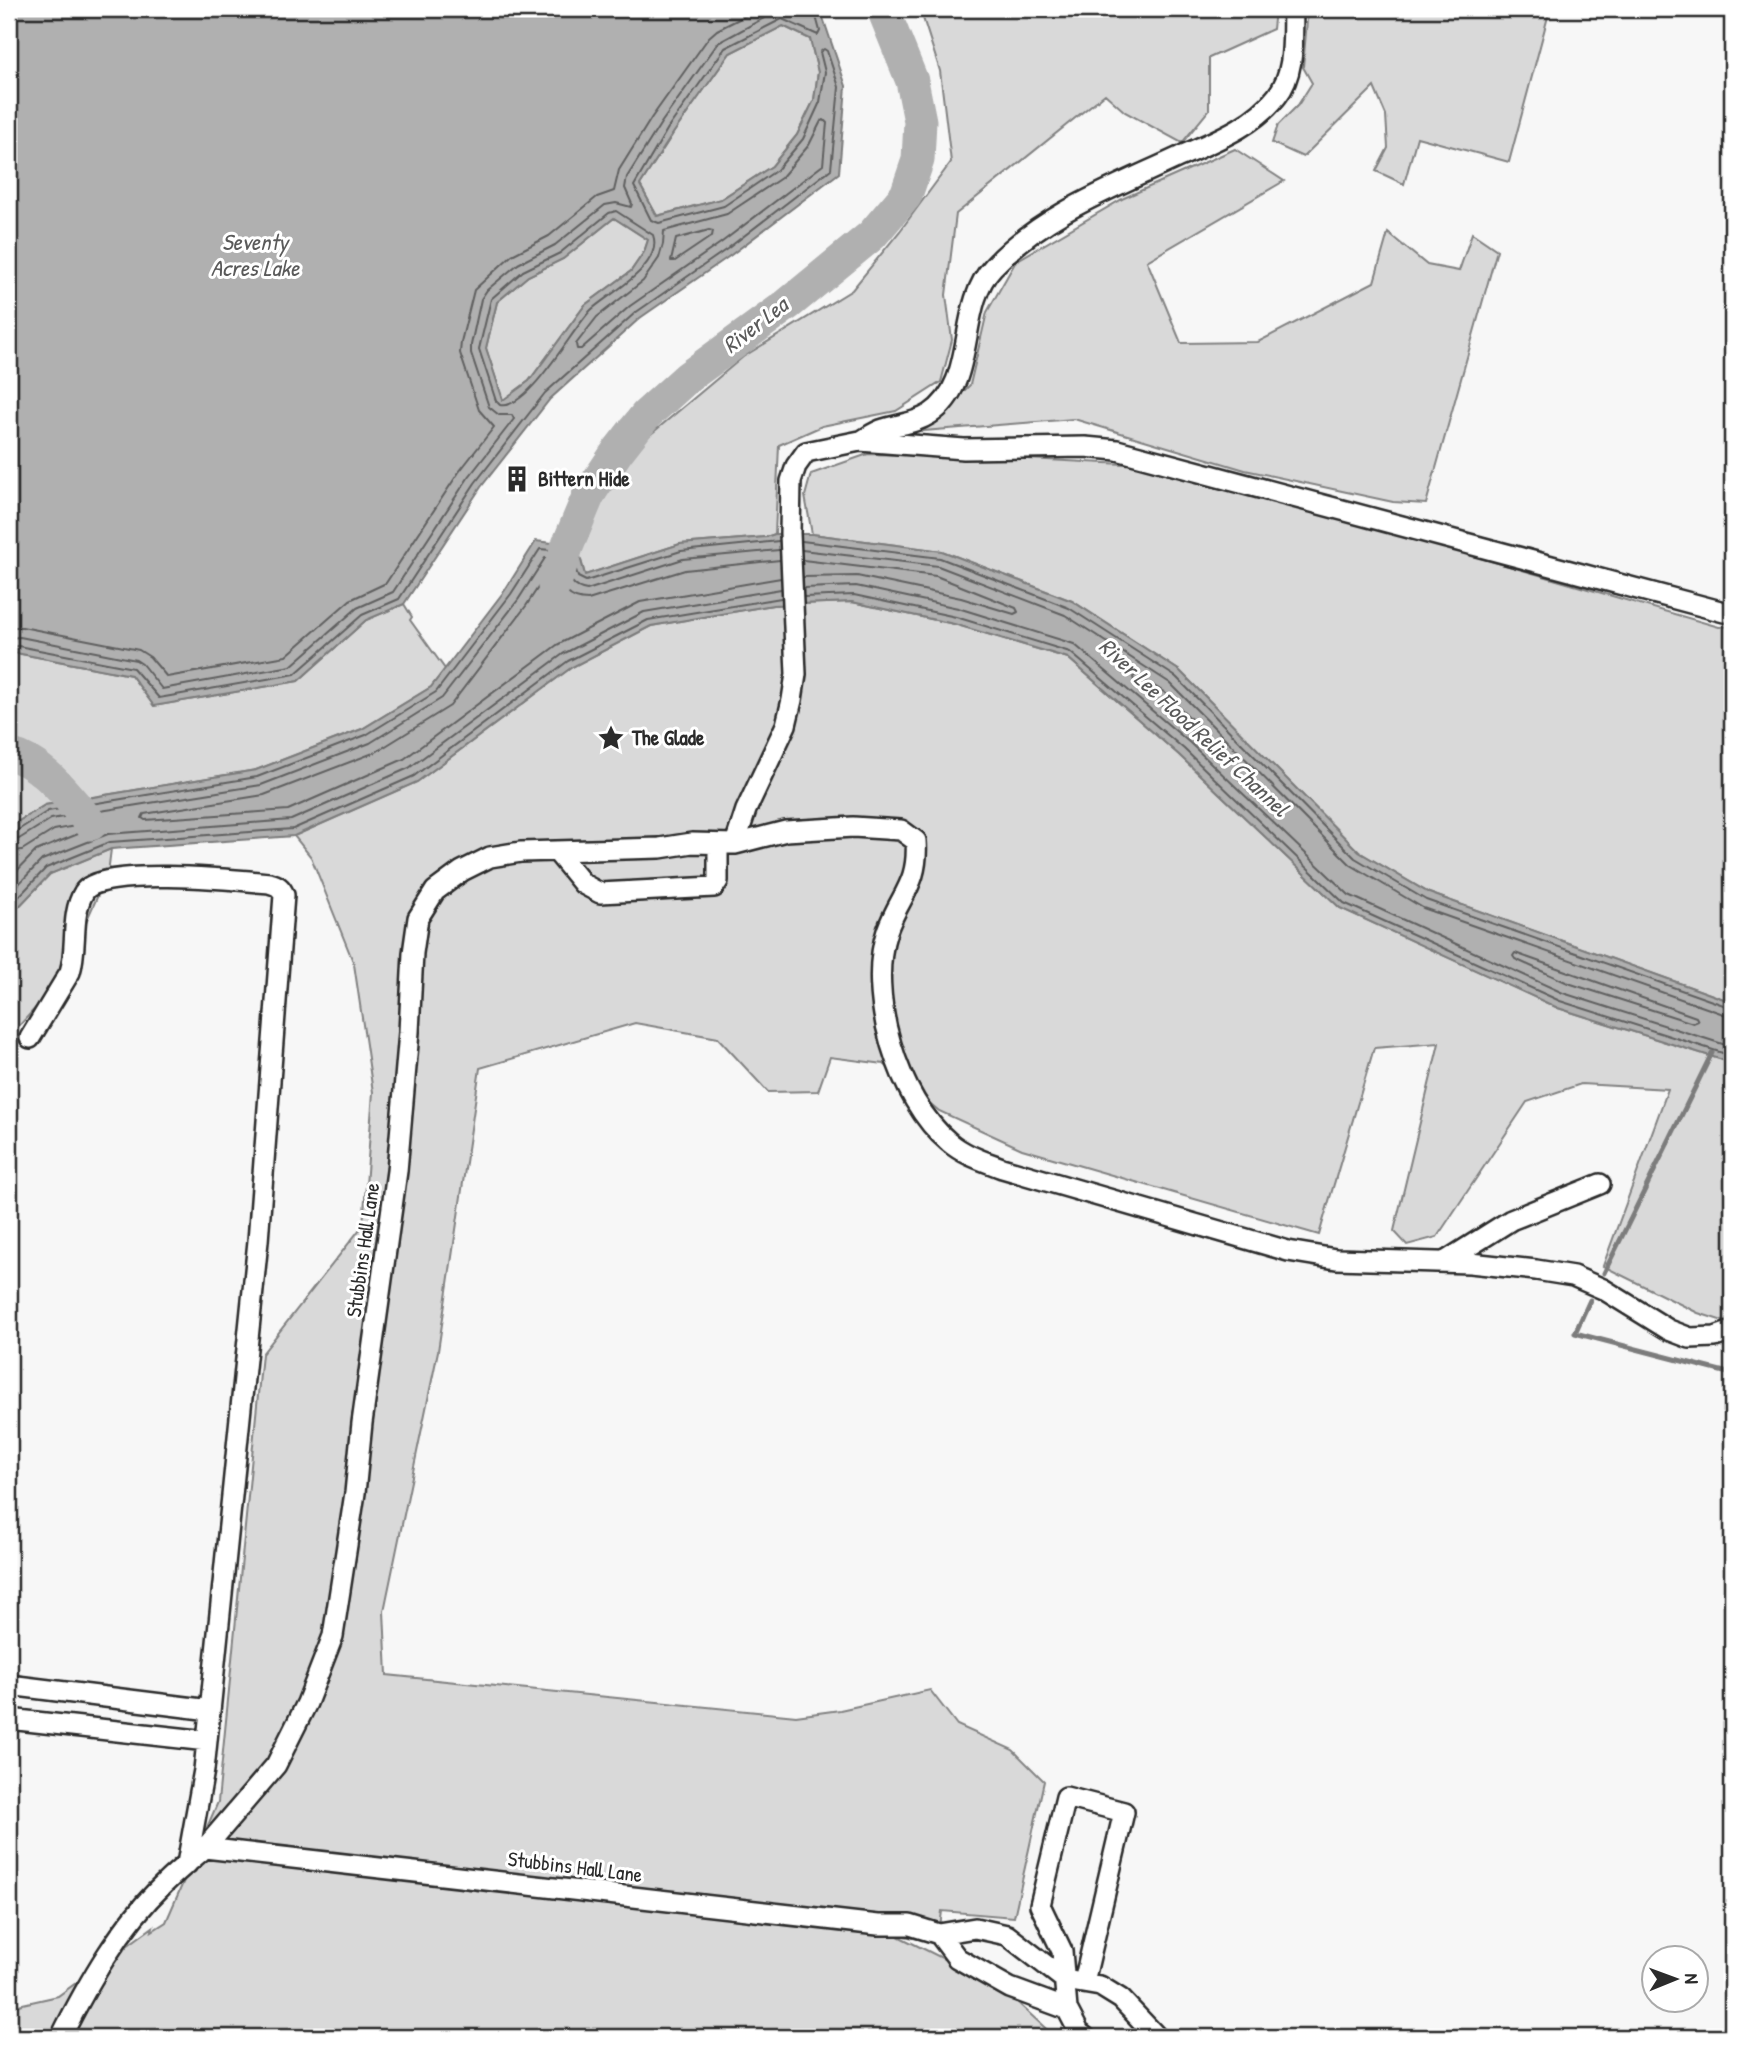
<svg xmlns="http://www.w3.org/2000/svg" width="1741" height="2046" viewBox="0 0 1741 2046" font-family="'Patrick Hand',sans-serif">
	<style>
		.green { fill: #d9d9d9; stroke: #828282; stroke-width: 2 }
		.water { fill: #b0b0b0; stroke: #7b7b7b; stroke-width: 2; fill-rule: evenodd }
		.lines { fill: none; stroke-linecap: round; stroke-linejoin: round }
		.shore { stroke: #606060; stroke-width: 2 }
		.stream { stroke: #7b7b7b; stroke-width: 5 }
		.river { stroke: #b0b0b0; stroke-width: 33 }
		.minor-casing { stroke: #2b2b2b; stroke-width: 24 }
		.minor { stroke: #fff; stroke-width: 19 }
		.labels { text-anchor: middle; stroke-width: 6; stroke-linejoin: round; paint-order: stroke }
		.poi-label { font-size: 21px; font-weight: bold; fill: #2b2b2b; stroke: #fff; text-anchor: start }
		.street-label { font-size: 21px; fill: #2b2b2b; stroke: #fff }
		.water-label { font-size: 23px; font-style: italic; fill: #5a5a5a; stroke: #fff }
	</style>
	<rect width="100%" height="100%" fill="#f7f7f7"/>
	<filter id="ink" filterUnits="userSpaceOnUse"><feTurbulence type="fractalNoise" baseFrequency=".0143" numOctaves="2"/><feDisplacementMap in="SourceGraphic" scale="14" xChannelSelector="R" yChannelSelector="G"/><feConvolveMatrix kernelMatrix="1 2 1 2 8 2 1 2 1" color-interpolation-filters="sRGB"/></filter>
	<g filter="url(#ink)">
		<!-- green -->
		<path class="green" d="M910,9h365l-2,20 -64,29v52l-27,33 -57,-31 -20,-18 -149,120 -10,81 6,45 -11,42 -45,29 -74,15 -43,19 -4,89 -9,3 -86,7 -95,31 -8,-29 55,-96 111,-93 109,-67 48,-59 51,-69 -11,-91 -17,-53z
			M1308,9h242l-41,153 -92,-25 -13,47 -28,-13 12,-23 -2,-33 -12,-28 -71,70 -31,-14 6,-18 20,-20 14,-22 -9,-16z
			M783,26l27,13 8,33 -4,28 -17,35 -25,31 -51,33 -64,17 -17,-31 34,-53 56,-79z
			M1235,149l49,32 -137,80 34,82 77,-1 116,-60 14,-49 39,32 32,6 13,-38 25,17 -71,254 -33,-2 -148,-32 -171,-51 -151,12 47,-46 17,-73 29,-51 108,-63z
			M614,218l34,22 -4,12 -13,19 -46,34 -56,76 -26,20 -17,-53 11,-46 31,-26 35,-17z
			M868,454l119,3 157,8 198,53 377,109 13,-1v376l-303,-109 -70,-41 -179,-181 -108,-70 -130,-50 -130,-17 -7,-38 6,-22z
			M852,602l102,22 114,34 111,97 161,153 218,100 174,55v261l-34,-11 -95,-47 65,-177 -87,-5 -54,18 -90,135 -30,8 -13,-14 45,-188 -65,5 -55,187 -297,-86 -83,-38 -55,-47 -54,-7 -12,34 -50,1 -50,-54 -83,-15 -155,45 -42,283 -54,260 3,64 409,41 44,-6 90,-20 27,35 56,25 31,31 -30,136 -72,-6 -4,32 -44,-9 84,42 39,26 38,35h-1046v-30l49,-11 95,-69 -1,4 14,-9 52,-120 44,-448 101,-129 10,-133 -19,-128 -43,-107 -17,-21 123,-54 155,-115 79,-41 122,-21z
			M404,604l8,13 -2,3 35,49 -14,18 -69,42 -106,41 -211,35 -36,22v-173l7,-1 115,22 23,31 144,-25 68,-61z
			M111,849l-3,24 -49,109 -50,55v-120l41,-43z"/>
		<!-- water -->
		<path class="water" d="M9,9h811l26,77 -7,87 -108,82 -91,63 -90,81 -69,88 -77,117 -38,16 -68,61 -144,25 -23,-31 -115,-22 -7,1zM783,26l27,13 8,33 -4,28 -17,35 -25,31 -51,33 -64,17 -17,-31 34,-53 56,-79zM614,218l34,22 -4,12 -13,19 -46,34 -56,76 -26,19 -17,-52 11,-46 31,-26 35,-17z
			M775,534h37l130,17 130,50 108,70 179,181 70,41 303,109v61l-174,-55 -218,-100 -161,-153 -111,-97 -114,-34 -102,-22 -79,3 -122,21 -79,41 -155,115 -123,54 -183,13 -61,25 -41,43v-90l36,-22 211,-35 106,-41 69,-42 74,-97 31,-49 41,5 8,29 95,-31 86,-7z"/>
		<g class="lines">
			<!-- shore -->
			<path class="shore" d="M824,120l3,3 -4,42 -101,77 -92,64 -49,43h-4l-1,-5 21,-27 46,-36 16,-23 4,-14 1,-13 63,-17 54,-36 28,-33 12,-24z
				M616,211l37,24c11,31 -45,59 -62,75 -19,19 -63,101 -91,95l-4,-4 -17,-52 12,-50 32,-28 37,-18 49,-40z
				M709,230l4,1 -1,5 -37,25h-4l5,-22z
				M802,541l138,17 129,50 107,69 179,181 71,42 306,108
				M802,550l136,16 127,49 105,68 181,182 72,43 309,109
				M780,560l-95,10 -97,30c-20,0 -27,-12 -32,-29l-6,-2 -24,37 -76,100 -74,46 -112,43 -120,19 -2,4 3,2 143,-10 116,-51 153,-114 83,-43 141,-24
				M803,560l133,16 80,32 2,4 -4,2 -53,-16 -104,-22 -54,1
				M804,588l52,-2 102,22 116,36 116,99 159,152 214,98 169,54
				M804,597l50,-2 102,22 114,35 114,97 160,154 216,98 172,55
				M9,627h13l117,23 11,7 17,20 119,-21 64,-56 36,-17 73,-111 35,-45 -15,-17 -19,-57 1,-11 13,-52 38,-35 37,-19 48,-39 17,-6 5,-21 33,-53 57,-80 8,-7 42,-21
				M9,638l11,-1 116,23 6,4 20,25 129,-23 66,-58 36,-16 75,-114 46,-59 -2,-4h-13l-10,-8 -18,-54v-8l10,-46 6,-9 31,-26 37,-19 50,-40 11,-2 15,4 1,-3 -7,-16 2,-11 34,-54 57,-80 59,-32h9l16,6 3,-2v-6
				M9,647l9,-1 115,22 26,30 136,-24 67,-59 37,-16 76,-116 70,-90 90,-80 92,-64 104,-80 8,-82 -12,-36 -3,-2 -4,3 5,20 -5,30 -17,37 -26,31 -53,36 -65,17 -8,-3 -17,-34 34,-58 57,-80 57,-29 36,16 2,-4 -6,-22
				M1136,675l28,17 40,40v5h-5l-65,-56 -1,-4z
				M9,833l6,-1 33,-21 209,-34 109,-42 70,-43 75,-98 29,-45 31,3 7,25 8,4 95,-30 98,-10
				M9,841l10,-2 32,-20 210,-34 109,-42 72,-45 76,-98 27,-42 19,2c5,14 5,28 23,30l96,-31 96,-9
				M9,852l13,-2 32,-20 32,-6 4,2 -2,4 -52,21 -27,28
				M9,894l33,-34 66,-26 183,-14 118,-52 154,-114 81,-42 137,-23
				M9,907l37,-39 64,-26 183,-13 121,-53 154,-115 80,-41 133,-22
				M1515,953l181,64 2,4 -5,2 -125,-40 -53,-24 -2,-3z"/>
			<!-- stream -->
			<path class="stream" d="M1604,1273l108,-220
				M1590,1300l-15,33 157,41"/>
			<!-- river -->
			<path class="river" d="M554,586l13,-39 22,-53 28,-42 29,-37 42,-38 100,-73 84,-69 34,-40 12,-35 2,-39 -8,-40 -29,-72
				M9,754c35,8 59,44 82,70"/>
			<!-- minor casing -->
			<g class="minor-casing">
				<path id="minor" d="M861,441c7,-4 15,-10 23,-12 16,-5 32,-6 46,-15 48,-31 26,-108 63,-147 49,-53 122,-80 186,-110 35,-16 74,-30 98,-61 19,-24 15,-59 16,-87
					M735,844l11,-34 40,-85 6,-25 4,-26 -6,-141 1,-52 5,-15 10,-14 54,-11 104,8 121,-2 32,3 607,162 8,-2
					M556,851l27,33 17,9 114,-6 4,-6v-37
					M30,1038l40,-66c8,-25 0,-57 14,-80 15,-26 154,-12 185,-9 8,2 12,4 15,12l-26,346 -54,529 -17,94
					M1446,1261l65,-41 89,-36
					M9,1685l201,25
					M9,1719l198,22
					M205,1848l71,-83 31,-62 26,-67 22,-143 7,-70 35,-252 12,-139 4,-79 5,-35 17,-27 27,-20 28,-14 31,-5 139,-4 32,-5 43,1 51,-13 67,-4 48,3 15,11c3,44 -16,53 -29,90 -21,63 11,169 62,211 15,13 35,19 53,26l286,83 48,8 134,4 66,7 37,6 30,13 66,41 21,8 25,-1 17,-6
					M939,1934l18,24 53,30 57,21
					M1084,1982l40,-170 -58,-15 -26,108 22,46 5,58 12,23 6,5
					M61,2037c27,-54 59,-111 103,-153 13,-13 27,-24 41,-36l673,77h32l29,9 36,-6 32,7 58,45 35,6 21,13 36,38"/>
			</g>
			<!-- minor -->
			<use href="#minor" class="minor"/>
		</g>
	</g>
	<!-- icons -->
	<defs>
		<g id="building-bare" transform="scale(2.1)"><path d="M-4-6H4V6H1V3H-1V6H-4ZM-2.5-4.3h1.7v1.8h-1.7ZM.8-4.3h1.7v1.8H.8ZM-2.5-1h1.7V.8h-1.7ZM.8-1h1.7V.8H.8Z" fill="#2b2b2b" stroke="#fff" stroke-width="2.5" paint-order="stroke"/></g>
		<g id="sight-bare" transform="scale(2.1)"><path d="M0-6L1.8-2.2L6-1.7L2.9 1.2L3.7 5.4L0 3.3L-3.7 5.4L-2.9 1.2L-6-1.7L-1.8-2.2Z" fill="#2b2b2b" stroke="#fff" stroke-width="2.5" paint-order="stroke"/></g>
	</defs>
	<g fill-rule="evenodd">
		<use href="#building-bare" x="517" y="479"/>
		<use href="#sight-bare" x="611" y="738"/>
	</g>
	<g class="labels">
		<!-- poi labels -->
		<g class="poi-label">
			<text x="538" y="486">Bittern Hide</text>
			<text x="632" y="745">The Glade</text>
		</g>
		<!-- street labels -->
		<g class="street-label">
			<text transform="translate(363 1250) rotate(-82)" y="7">Stubbins Hall Lane</text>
			<text transform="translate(575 1867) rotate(7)" y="7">Stubbins Hall Lane</text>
		</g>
		<!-- water labels -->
		<g class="water-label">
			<text x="255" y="250">Seventy<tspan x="255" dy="26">Acres Lake</tspan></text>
			<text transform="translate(755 325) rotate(-38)" y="8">River Lea</text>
			<text transform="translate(1194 727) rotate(43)" y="8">River Lee Flood Relief Channel</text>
		</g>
	</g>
	<!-- margin -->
	<rect width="1741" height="2046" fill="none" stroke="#fff" stroke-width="35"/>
	<rect x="18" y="18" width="1706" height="2011" fill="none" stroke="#2b2b2b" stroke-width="2.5" filter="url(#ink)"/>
	<!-- north arrow -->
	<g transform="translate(1675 1979) rotate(89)"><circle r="33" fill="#ffffff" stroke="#aaaaaa" stroke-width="2"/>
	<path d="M0-5L12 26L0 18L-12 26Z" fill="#2b2b2b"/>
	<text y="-10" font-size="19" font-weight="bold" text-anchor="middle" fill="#2b2b2b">N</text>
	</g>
</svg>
